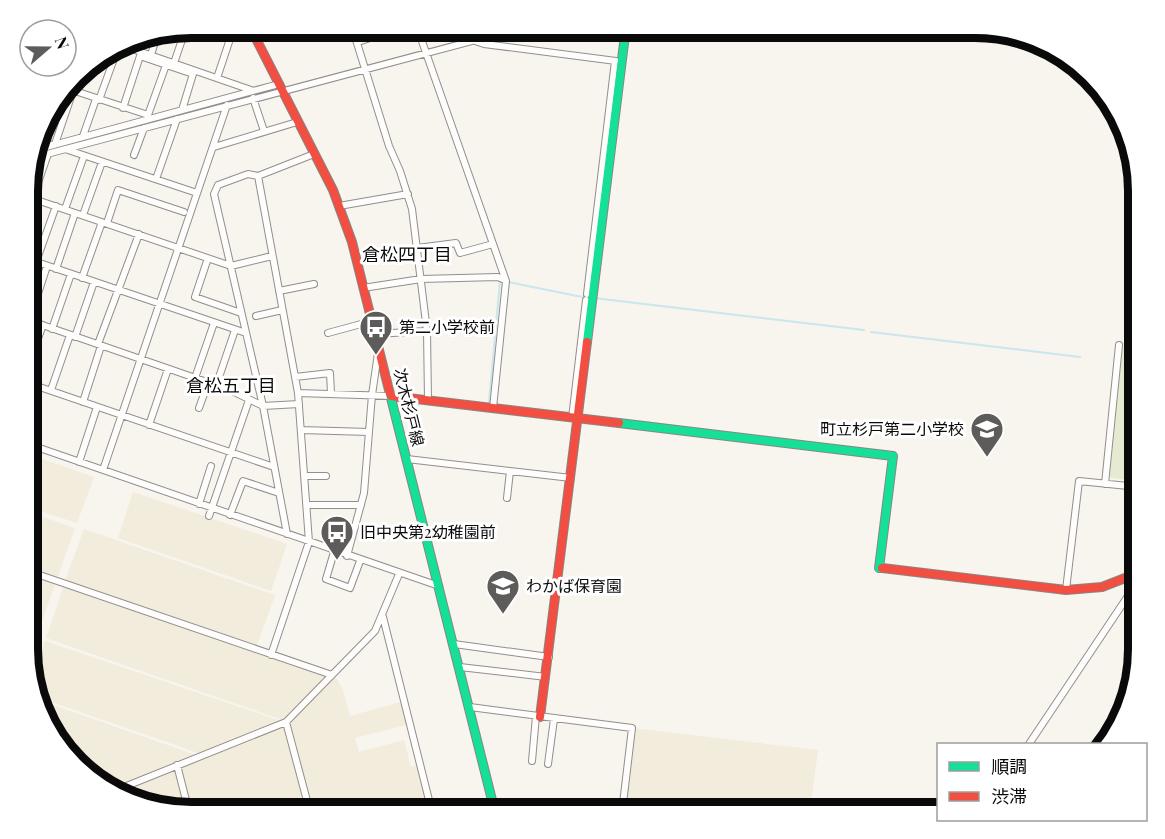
<svg xmlns="http://www.w3.org/2000/svg" width="1165" height="839" viewBox="0 0 1165 839" font-family="'Playfair Display','Noto Sans JP',serif">
	<style>
		.farmland { fill: #f2ecdc }
		.green { fill: #e5ead1 }
		.lines { fill: none; stroke-linecap: round; stroke-linejoin: round }
		.stream { stroke: #c9e7ed; stroke-width: 2 }
		.street-casing { stroke: #918f8d; stroke-width: 8 }
		.fast-casing { stroke: #888683; stroke-width: 10 }
		.jam-casing { stroke: #888683; stroke-width: 10 }
		.street { stroke: #fefdfc; stroke-width: 6 }
		.fast { stroke: #16e098; stroke-width: 8 }
		.jam { stroke: #f24e42; stroke-width: 8 }
		.labels { text-anchor: middle; stroke-width: 6; stroke-linejoin: round; paint-order: stroke }
		.poi-label { font-size: 16px; fill: #0a0a0a; stroke: #fff; text-anchor: start }
		.street-label { font-size: 16px; fill: #0a0a0a; stroke: #fff }
		.neighbourhood-label { font-size: 18px; fill: #0a0a0a; stroke: #fff }
		.rim { fill: none; stroke: #0a0a0a; stroke-width: 8 }
	</style>
	<rect width="100%" height="100%" fill="#f8f4ee"/>
	<!-- farmland -->
	<path class="farmland" d="M28,454l66,23 -17,46 -49,-16z
		M133,492l154,52 -16,47 -153,-53z
		M28,512l47,16 -18,51 -29,-10z
		M84,529l191,66 -19,53 -191,-67z
		M28,573l28,9 -19,53 -9,-3z
		M64,585l264,92 -41,42 -4,1 -237,-82z
		M45,641l236,80 -80,33 -164,-57 -5,-17z
		M333,673l10,17 7,26 54,-15 6,23 -55,14 4,14 45,-12 7,27 9,-3 12,48h-252l-60,-23 166,-67z
		M39,700l157,55 -77,31 -31,-11 -39,-45z
		M632,728l186,22 -8,62h-188z"/>
	<!-- green -->
	<path class="green" d="M1138,222v259l-27,-3 -3,-3z"/>
	<g class="lines">
		<!-- stream -->
		<path class="stream" d="M508,282l69,14 287,34
			M871,332l209,25
			M489,402l11,-121"/>
		<!-- street casing -->
		<g class="street-casing">
			<path id="street" d="M352,27l37,119 11,25 12,38 15,122 1,69
				M417,27l89,254 -13,127
				M487,30l12,-3
				M475,41l9,3 132,17
				M358,42l18,-6 1,-6 16,-3
				M121,45l130,45
				M151,55l7,-23
				M174,63l12,-35
				M217,78l17,-51
				M66,88l82,27v4
				M76,92l9,-26
				M253,98l11,33
				M99,100l16,-44
				M123,108l17,-52 53,18 -11,36
				M148,115l18,-50
				M83,136l13,-37
				M38,140l14,5
				M55,144l18,-53
				M214,147l83,-25
				M65,149l132,44
				M35,150l244,-66
				M134,155l10,-27
				M32,158l493,-131
				M258,176l-10,-2 -30,11 -4,9 49,212 24,128
				M156,179l21,-60
				M28,197l203,69 41,-10
				M339,206l69,-12
				M65,209l19,-53
				M28,211l20,-57
				M83,215l19,-53
				M107,223l11,-33 66,22
				M417,248l39,-5 4,10 33,-9
				M208,258l-13,39 46,16
				M28,259l218,74
				M36,262l20,-56
				M56,269l19,-56
				M82,278l20,-56
				M363,288l58,-9 77,-2 7,3
				M279,291l35,-7
				M587,294l28,-233
				M256,316l26,-6
				M28,320l202,70 33,16 36,-2
				M29,321l18,-55
				M52,329l19,-55
				M328,333l44,-12
				M375,334l52,-3
				M75,337l19,-55
				M98,344l41,-110
				M28,365l15,-40
				M295,377l35,-4 1,20
				M195,378l19,-55
				M28,383l246,84
				M216,386l19,-56
				M51,390l19,-55
				M298,393l93,3
				M83,402l18,-56
				M199,408l9,-25
				M572,418l14,-118
				M149,425l19,-56
				M301,430l68,2
				M28,444l411,142
				M407,459l164,19
				M79,462l18,-55
				M103,470l124,-365
				M305,476h21
				M1105,484l14,-139
				M507,498l3,-27
				M199,504l12,-38
				M307,505h54
				M230,515l13,-34 36,12
				M209,516l40,-116
				M344,527h11
				M334,552l-8,27 24,9 10,-27
				M347,556l17,-63 8,-98 6,-42
				M28,571l304,104
				M1066,590l13,-109 59,6
				M383,617l49,195
				M454,644l95,13
				M271,655l38,-113 -11,-149 -40,-217 56,-22
				M460,667l86,10
				M470,707l162,21 -10,84
				M286,722l24,90
				M1029,744l109,-163
				M532,761l4,-45
				M548,764l6,-45
				M177,765l12,47
				M119,789l167,-67 89,-91 24,-57"/>
		</g>
		<!-- fast casing -->
		<g class="fast-casing">
			<path id="fast" d="M587,342l39,-315
				M390,394l105,418
				M619,423l274,33 -14,112h3"/>
		</g>
		<!-- jam casing -->
		<g class="jam-casing">
			<path id="jam" d="M250,27l83,163 19,52 38,152
				M391,396l228,27
				M882,568l184,22 36,-3 36,-14
				M540,717l47,-375"/>
		</g>
		<!-- street -->
		<use href="#street" class="street"/>
		<!-- fast -->
		<use href="#fast" class="fast"/>
		<!-- jam -->
		<use href="#jam" class="jam"/>
	</g>
	<!-- icons -->
	<defs>
		<g id="bus-pin" transform="scale(1.725)"><path d="M0 17L-7.5 6A9.5 9.5 0 1 1 7.5 6Z" fill="#5d5c5a" stroke="#fff"/><path d="M-5-6H5V4H4V6H2V4H-2V6H-4V4H-5ZM-3.5-4V0h7V-4ZM-3.5 1.2v1.5H-2V1.2ZM2 1.2v1.5H3.5V1.2Z" fill="#fff"/></g>
		<g id="school-pin" transform="scale(1.725)"><path d="M0 17L-7.5 6A9.5 9.5 0 1 1 7.5 6Z" fill="#5d5c5a" stroke="#fff"/><path d="M0-5L7-2L0 1L-7-2ZM-4 1L0 2.5L4 1V4Q0 6-4 4Z" fill="#fff"/></g>
	</defs>
	<g fill-rule="evenodd">
		<use href="#bus-pin" x="376" y="327"/>
		<use href="#school-pin" x="987" y="429"/>
		<use href="#bus-pin" x="337" y="532"/>
		<use href="#school-pin" x="503" y="586"/>
	</g>
	<g class="labels">
		<!-- poi labels -->
		<g class="poi-label">
			<text x="399" y="333">第二小学校前</text>
			<text x="964" y="435" text-anchor="end">町立杉戸第二小学校</text>
			<text x="360" y="538">旧中央第2幼稚園前</text>
			<text x="526" y="592">わかば保育園</text>
		</g>
		<!-- street labels -->
		<g class="street-label">
			<text transform="translate(409 407) rotate(76)" y="6">次木杉戸線</text>
		</g>
		<!-- neighbourhood labels -->
		<g class="neighbourhood-label">
			<text x="407" y="261">倉松四丁目</text>
			<text x="231" y="392">倉松五丁目</text>
		</g>
	</g>
	<!-- crop -->
	<path d="M0 0H1165V839H0ZM191 38H975A153 153 0 0 1 1128 191V649A153 153 0 0 1 975 802H191A153 153 0 0 1 38 649V191A153 153 0 0 1 191 38Z" fill="#fff" fill-rule="evenodd"/>
	<path class="rim" d="M191 38H975A153 153 0 0 1 1128 191V649A153 153 0 0 1 975 802H191A153 153 0 0 1 38 649V191A153 153 0 0 1 191 38Z"/>
	<!-- legend -->
	<rect x="937" y="743" width="210" height="78" fill="#ffffff" stroke="#9d9d9d" stroke-width="1.5"/>
	<rect x="949" y="762" width="30" height="9" fill="#16e098" stroke="#9d9d9d" stroke-width="1.5"/>
	<text x="991" y="773" font-size="18" fill="#0a0a0a">順調</text>
	<rect x="949" y="792" width="30" height="9" fill="#f24e42" stroke="#9d9d9d" stroke-width="1.5"/>
	<text x="991" y="803" font-size="18" fill="#0a0a0a">渋滞</text>
	<!-- north arrow -->
	<g transform="translate(48 48) rotate(70)"><circle r="28" fill="#ffffff" stroke="#9d9d9d" stroke-width="1.5"/>
	<path d="M0-4.5L10 22L0 15L-10 22Z" fill="#5d5c5a"/>
	<text y="-9" font-size="16" font-weight="bold" text-anchor="middle" fill="#0a0a0a">N</text>
	</g>
</svg>
